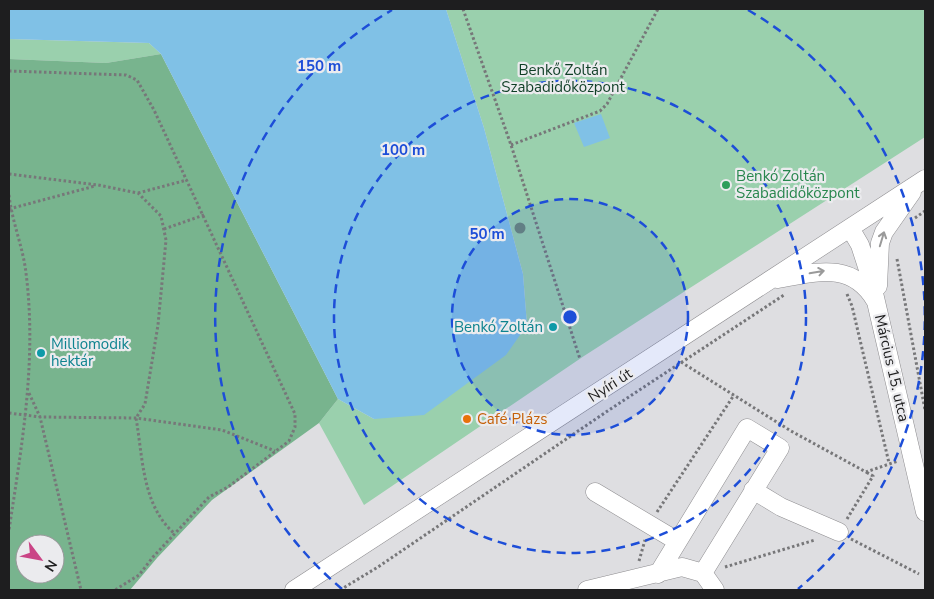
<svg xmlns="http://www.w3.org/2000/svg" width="934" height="599" viewBox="0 0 934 599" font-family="'Nunito Sans',sans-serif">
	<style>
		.green { fill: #9ad0ad }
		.forest { fill: #78b48e; fill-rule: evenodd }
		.water { fill: #80c1e6 }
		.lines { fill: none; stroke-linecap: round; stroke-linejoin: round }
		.minor-casing { stroke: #8e8d90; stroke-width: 19 }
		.path { stroke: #777779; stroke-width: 3; stroke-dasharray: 2.5 2.5; stroke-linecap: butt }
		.minor { stroke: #fff; stroke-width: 18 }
		.tree { fill: #6c877a }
		.oneway { stroke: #9a9a9a }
		.ring { fill: none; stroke: #1d4ed8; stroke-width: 2.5; stroke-dasharray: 9 6 }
		.leisure-dot { fill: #2e9e5b; stroke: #ebebee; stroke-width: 2 }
		.culture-dot { fill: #0f9aa8; stroke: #ebebee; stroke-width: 2 }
		.food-dot { fill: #e8710a; stroke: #ebebee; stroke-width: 2 }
		.labels { text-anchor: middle; stroke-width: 4.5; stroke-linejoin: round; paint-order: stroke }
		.park-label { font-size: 15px; fill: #0f3f26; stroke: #ebebee }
		.leisure-label { font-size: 15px; fill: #27864d; stroke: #ebebee; text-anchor: start }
		.culture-label { font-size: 15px; fill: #0d838f; stroke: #ebebee; text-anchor: end }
		.street-label { font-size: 15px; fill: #1e1e1f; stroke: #ebebee }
		.food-label { font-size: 15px; fill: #c56008; stroke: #ebebee; text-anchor: start }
		.centre { fill: #1d4ed8; stroke: #ebebee; stroke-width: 2.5 }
		.ring-label { font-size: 15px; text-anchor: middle; font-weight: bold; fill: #1d4ed8; stroke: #ebebee; stroke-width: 4.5; stroke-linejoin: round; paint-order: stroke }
	</style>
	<rect width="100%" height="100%" fill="#dedee1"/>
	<!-- green -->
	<path class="green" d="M446,9h479v128l-341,219 -220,149 -45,-82 19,-24 36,20 153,-94 -4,-51 -39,-146z
		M9,39l140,4 12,11 -55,9 -97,-4z"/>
	<!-- forest -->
	<path class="forest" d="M161,54l177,345 -19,24 -107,77 -55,58 -27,32h-121v-531l97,4zM25,544h30v30h-30z"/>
	<!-- water -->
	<path class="water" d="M9,9h437l38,119 39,146 4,51 -21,30 -82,60 -50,4 -36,-20 -177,-345 -12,-11 -140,-4z
		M601,114l9,24 -26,9 -10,-24z"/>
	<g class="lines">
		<!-- minor casing -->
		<g class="minor-casing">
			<path id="minor" d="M850,228l10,17 10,31 55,236
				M777,279c37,-6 74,-19 98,21
				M878,286l2,-43 4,-11 28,-40
				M753,490l28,17 58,25
				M595,492l82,49
				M658,574l89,-146 33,20 -77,125
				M294,590l631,-411
				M587,590l95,-23 21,6 12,17"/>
		</g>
		<!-- path -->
		<path class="path" d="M463,9l48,136 69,214
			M9,71l117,4 11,5 17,30 141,304v13l-6,14 -61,46 -19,10 -56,60 -14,18 -24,15
			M511,145l89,-34 7,-7 51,-95
			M9,174l89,11 40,8 23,23 5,24 -8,85 -13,79 -9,14c7,40 6,88 39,116
			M138,193l49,-13
			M9,195c3,27 14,52 17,78 11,87 -4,171 -17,257
			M9,209l86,-23
			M915,218l10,-7
			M164,229l40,-14
			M897,259l28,151
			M847,294l5,12 37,157
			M681,362l110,69 75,41 32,-11
			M29,393l11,24 41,173
			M9,413l31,4 96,1 86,12 53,21
			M657,512l77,-117
			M847,519l26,-43 -7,-4
			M851,539l68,35
			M639,561l6,-21
			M725,567l90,-27
			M340,590l38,-23 231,-157 175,-115"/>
		<!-- minor -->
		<use href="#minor" class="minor"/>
	</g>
	<!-- trees -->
	<circle class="tree" cx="520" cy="228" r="5.5"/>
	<!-- one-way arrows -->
	<defs><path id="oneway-shaft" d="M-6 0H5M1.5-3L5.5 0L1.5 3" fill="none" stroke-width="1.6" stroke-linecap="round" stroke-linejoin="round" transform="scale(1.25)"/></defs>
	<g class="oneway">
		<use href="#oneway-shaft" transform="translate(882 239) rotate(-73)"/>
		<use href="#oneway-shaft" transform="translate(817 272) rotate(-10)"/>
	</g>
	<!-- distance rings -->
	<circle cx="570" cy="317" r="118" fill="#1d4ed8" fill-opacity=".12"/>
	<g class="ring">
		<circle cx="570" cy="317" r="118"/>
		<circle cx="570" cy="317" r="236"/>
		<path d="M342 589A355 355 0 0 1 392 10M748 10A355 355 0 0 1 798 589"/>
	</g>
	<!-- markers -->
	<circle class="leisure-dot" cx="726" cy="185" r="5"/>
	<g class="culture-dot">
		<circle cx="553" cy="327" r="5"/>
		<circle cx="41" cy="353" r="5"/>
	</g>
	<circle class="food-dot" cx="467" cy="419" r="5"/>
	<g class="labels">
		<!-- park labels -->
		<g class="park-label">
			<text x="563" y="75">Benkő Zoltán<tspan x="563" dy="17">Szabadidőközpont</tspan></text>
		</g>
		<!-- leisure labels -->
		<g class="leisure-label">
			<text x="736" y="181">Benkó Zoltán<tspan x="736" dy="17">Szabadidőközpont</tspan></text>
		</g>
		<!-- culture labels -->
		<g class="culture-label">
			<text x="543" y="332">Benkó Zoltán</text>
			<text x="51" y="349" text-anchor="start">Milliomodik<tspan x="51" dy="17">hektár</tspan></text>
		</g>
		<!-- street labels -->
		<g class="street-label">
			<text transform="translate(892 368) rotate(77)" y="5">Március 15. utca</text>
			<text transform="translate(610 385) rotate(-33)" y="5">Nyíri út</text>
		</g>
		<!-- food labels -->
		<g class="food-label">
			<text x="477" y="424">Café Plázs</text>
		</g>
	</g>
	<circle cx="570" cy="317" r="8" class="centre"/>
	<g class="ring-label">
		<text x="319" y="71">150 m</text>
		<text x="403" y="155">100 m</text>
		<text x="487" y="239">50 m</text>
	</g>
	<!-- border -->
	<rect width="934" height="599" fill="none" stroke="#1e1e1f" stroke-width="20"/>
	<!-- north arrow -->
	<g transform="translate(40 559) rotate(122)"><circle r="24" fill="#ebebee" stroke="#99999b"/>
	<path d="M0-4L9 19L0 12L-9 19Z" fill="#ca4486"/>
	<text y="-8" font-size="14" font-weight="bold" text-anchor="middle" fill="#1e1e1f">N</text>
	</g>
</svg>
